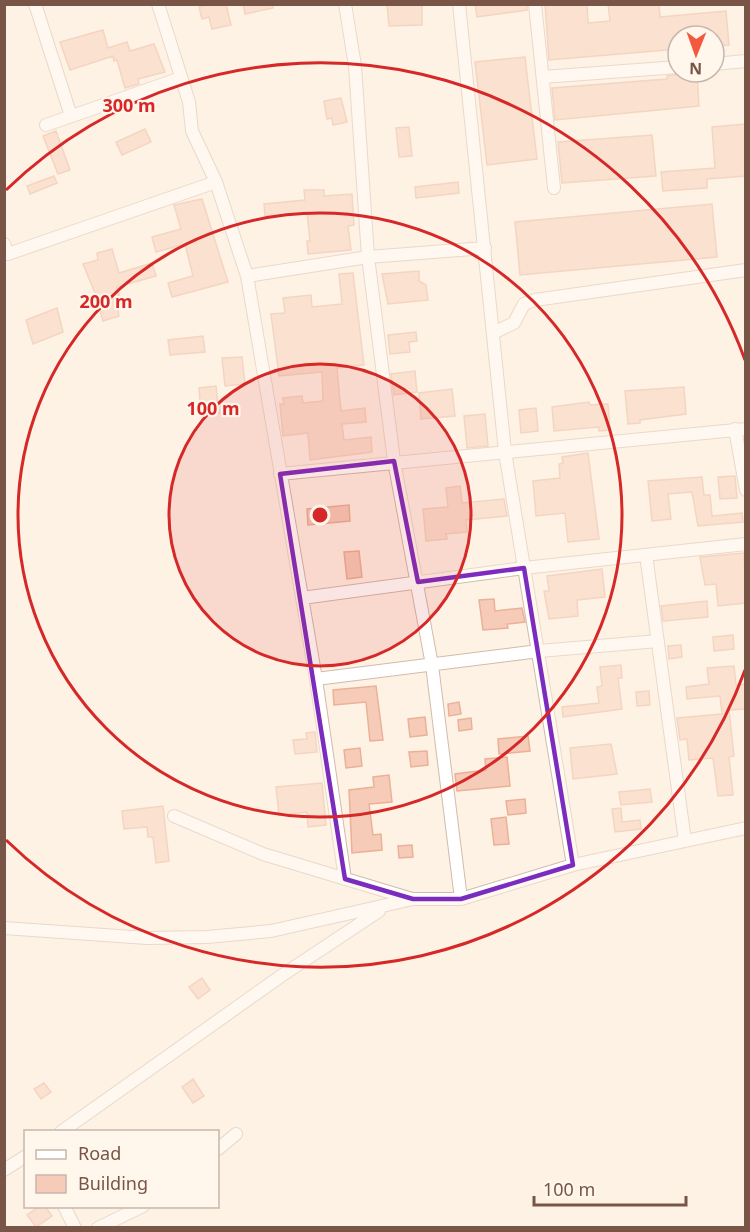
<svg xmlns="http://www.w3.org/2000/svg" width="750" height="1232" viewBox="0 0 750 1232" font-family="'Noto Sans',sans-serif">
	<style>
		.building { fill: #f6ccb9; stroke: #eab198; stroke-width: 1.5 }
		.lines { fill: none; stroke-linecap: round; stroke-linejoin: round }
		.minor-casing { stroke: #d3baab; stroke-width: 14 }
		.minor { stroke: #fff; stroke-width: 12 }
		.marked { fill: none; stroke: #7b2cbf; stroke-width: 4.5; stroke-linejoin: round }
		.ring { fill: none; stroke: #d62828; stroke-width: 3 }
		.centre { fill: #d62828; stroke: #fff6ec; stroke-width: 3 }
		.ring-label { font-size: 18px; text-anchor: middle; font-weight: bold; fill: #d62828; stroke: #fff6ec; stroke-width: 4.5; stroke-linejoin: round; paint-order: stroke }
	</style>
	<rect width="100%" height="100%" fill="#fef2e4"/>
	<!-- building -->
	<path class="building" d="M209,4h17l5,21 -19,4 -3,-12 -7,2 -3,-12z
		M243,4h30v4l-28,6z
		M387,4h35v21l-33,1z
		M475,4h52v6l-50,7z
		M545,4h42l1,19 22,-2 -2,-17h51l1,13 66,-6 3,34 -15,1v-10h-36v13l-129,11z
		M103,30l5,18 19,-6 3,9 24,-7 11,28 -27,7 1,5 -14,4 -8,-28 -3,1 -1,-5 -43,14 -10,-28z
		M525,57l12,102 -50,6 -12,-103z
		M697,72l2,34 -144,14 -3,-32 115,-9v-3z
		M341,98l6,24 -14,3 -1,-7 -5,1 -3,-18z
		M746,124v52l-39,3v9l-44,3 -2,-19 54,-4 -3,-41z
		M409,127l3,29 -13,1 -3,-29z
		M145,129l6,13 -29,13 -6,-13z
		M56,131l14,39 -12,4 -15,-38z
		M652,135l4,41 -94,7 -4,-41z
		M54,176l3,7 -27,11 -3,-8z
		M458,182l1,11 -43,5 -1,-11z
		M304,190h20v6l28,-2 2,31 -6,1 3,24 -43,4 -1,-13h3l-3,-29 -42,4 -1,-12 41,-4z
		M202,199l26,83 -56,15 -4,-14 25,-7 -8,-32 -29,8 -4,-15 29,-8 -7,-24z
		M712,204l5,53 -197,18 -5,-53z
		M112,249l7,24 33,-10 4,13 -39,11 6,22 -5,1 1,6 -16,5 -8,-28 -12,-29 15,-4 -1,-7z
		M419,271v10l7,4 2,15 -40,4 -6,-30z
		M353,273l11,92 -27,3 4,43 24,-3 1,14 -24,2 2,16 27,-3 1,15 -62,8 -2,-27 -25,3 -3,-32h4l-1,-6 19,-2 1,7 20,-2 -1,-29 -43,4 -8,-62 14,-1 -2,-15 28,-3 1,12 30,-3 -3,-30z
		M57,308l6,24 -30,12 -7,-24z
		M416,332l1,9 -8,1 1,10 -20,2 -2,-19z
		M203,336l2,16 -35,3 -2,-15z
		M242,357l3,27 -20,2 -3,-28z
		M415,371l2,21 -23,3 -3,-21z
		M216,386l3,27 -18,2 -2,-27z
		M684,387l2,27 -46,6v3l-12,1 -3,-33z
		M452,389l3,27 -34,3 -2,-26z
		M589,402l1,3 18,-1 2,26 -11,1v-4l-45,4 -2,-24z
		M536,408l2,23 -17,2 -2,-23z
		M485,414l3,32 -21,2 -3,-32z
		M588,453l11,86 -31,3 -3,-29 -29,3 -3,-35 27,-3 -1,-14 4,-1 -1,-6z
		M735,476l2,22 -17,1 -2,-22z
		M702,477l2,18h6l2,21 30,-3 1,9 -45,4 -6,-34 -24,2 3,25 -19,2 -4,-40z
		M460,486l2,17 42,-4 3,17 -41,4 1,12 -21,2 1,5 -21,2 -3,-32 25,-2 -2,-19z
		M349,505l1,16 -42,4 -1,-16z
		M359,551l3,26 -15,2 -3,-27z
		M744,553l2,50 -28,3 -2,-22 -11,1 -5,-28z
		M602,569l3,28 -28,3 1,16 -29,3 -5,-28h5l-2,-15z
		M494,599l1,12 27,-3 3,14 -18,2 1,4 -25,2 -4,-30z
		M707,601l1,16 -45,4 -2,-15z
		M733,635l1,14 -20,2 -1,-14z
		M681,645l1,12 -13,2 -1,-13z
		M621,665l1,13h-4l4,31 -59,8 -1,-10 37,-4 -2,-16 5,-1 -2,-19z
		M734,666l2,19 10,-1v25l-17,1 5,46 -5,1 4,38 -15,1 -5,-38 -24,2 -2,-21 -7,1 -3,-22 45,-4 -2,-18 -33,3 -1,-12 23,-3 -2,-16z
		M376,686l7,54 -13,1 -4,-39 -32,3 -1,-15z
		M649,691l1,14 -13,1 -1,-14z
		M459,702l2,12 -12,2 -1,-12z
		M425,717l2,18 -17,2 -2,-18z
		M471,718l1,11 -13,2 -1,-11z
		M315,732l2,20 -22,2 -2,-14 14,-1 -1,-6z
		M528,736l2,15 -31,3 -1,-15z
		M611,744l6,30 -44,5 -3,-31z
		M360,748l2,18 -16,2 -2,-18z
		M427,751l1,14 -17,2 -2,-15z
		M507,757l3,29 -53,5 -2,-17 31,-4 -1,-11z
		M389,775l3,27 -23,2 4,31 8,-1 1,16 -30,3 -3,-63 25,-3 -1,-10z
		M322,783l4,42 -18,2 -1,-15 -28,3 -3,-28z
		M650,789l2,13 -31,3 -2,-13z
		M525,799l1,14 -18,2 -2,-14z
		M163,806l6,55 -13,2 -3,-26h-5l-1,-10 -23,2 -2,-18z
		M621,808l1,14 18,-2 1,9 -26,3 -3,-23z
		M506,817l3,27 -15,1 -3,-26z
		M412,845l1,12 -14,1 -1,-12z
		M202,978l8,12 -12,9 -9,-12z
		M193,1079l11,17 -11,7 -11,-16z
		M44,1083l7,9 -10,7 -7,-10z
		M40,1206h5l7,10 -16,11 -9,-12z"/>
	<g class="lines">
		<!-- minor casing -->
		<g class="minor-casing">
			<path id="minor" d="M35,4l36,112
				M158,4l31,98 3,29 24,51 31,94 69,403 29,200
				M345,4l10,62 13,191 26,204 38,204 29,234
				M459,4l46,448 68,413
				M535,4l19,184
				M714,64l32,-3
				M543,77l135,-10
				M46,125l135,-47
				M4,244l4,10 208,-72
				M247,276l121,-19 117,-9
				M493,333l21,-10 10,-19 11,-4 211,-30
				M735,429l11,61
				M280,474l466,-45
				M646,555l39,286
				M302,598l222,-30 222,-24
				M316,679l223,-28 119,-10
				M174,816l89,38 149,45
				M4,928l143,10 60,-1 64,-6 142,-32h48l112,-34 173,-37
				M61,1132l220,-156 98,-65
				M218,1149l18,-15
				M4,1170l22,-14
				M64,1206l11,22
				M98,1228l45,-22"/>
		</g>
		<!-- minor -->
		<use href="#minor" class="minor"/>
	</g>
	<!-- marked area -->
	<path d="M0 0H750V1232H0ZM394,461l24,121 106,-14 49,297 -112,34h-48l-68,-20 -65,-405z" fill="#fef2e4" fill-opacity=".55" fill-rule="evenodd"/>
	<path class="marked" d="M394,461l24,121 106,-14 49,297 -112,34h-48l-68,-20 -65,-405z"/>
	<!-- distance rings -->
	<circle cx="320" cy="515" r="151" fill="#d62828" fill-opacity=".12"/>
	<g class="ring">
		<circle cx="320" cy="515" r="151"/>
		<circle cx="320" cy="515" r="302"/>
		<path d="M745 670A452 452 0 0 1 6 840M6 190A452 452 0 0 1 745 360"/>
	</g>
	<circle cx="320" cy="515" r="9" class="centre"/>
	<g class="ring-label">
		<text x="129" y="112">300 m</text>
		<text x="106" y="308">200 m</text>
		<text x="213" y="415">100 m</text>
	</g>
	<!-- border -->
	<rect width="750" height="1232" fill="none" stroke="#795547" stroke-width="12"/>
	<!-- legend -->
	<rect x="24" y="1130" width="195" height="78" fill="#fff6ec" stroke="#c9b6aa" stroke-width="1.5"/>
	<rect x="36" y="1150" width="30" height="9" fill="#ffffff" stroke="#c9b6aa" stroke-width="1.5"/>
	<text x="78" y="1160" font-size="18" fill="#795547">Road</text>
	<rect x="36" y="1175" width="30" height="18" fill="#f6ccb9" stroke="#c9b6aa" stroke-width="1.5"/>
	<text x="78" y="1190" font-size="18" fill="#795547">Building</text>
	<!-- north arrow -->
	<g transform="translate(696 54) rotate(181)"><circle r="28" fill="#fff6ec" stroke="#c9b6aa" stroke-width="1.5"/>
	<path d="M0-4.5L10 22L0 15L-10 22Z" fill="#f2593e"/>
	<text y="-9" font-size="16" font-weight="bold" text-anchor="middle" fill="#795547">N</text>
	</g>
	<!-- scale -->
	<path d="M534 1196v9h152v-9" fill="none" stroke="#795547" stroke-width="3"/>
	<text x="543" y="1196" font-size="18" fill="#795547" stroke="#fff6ec" stroke-width="4.5" paint-order="stroke">100 m</text>
</svg>
